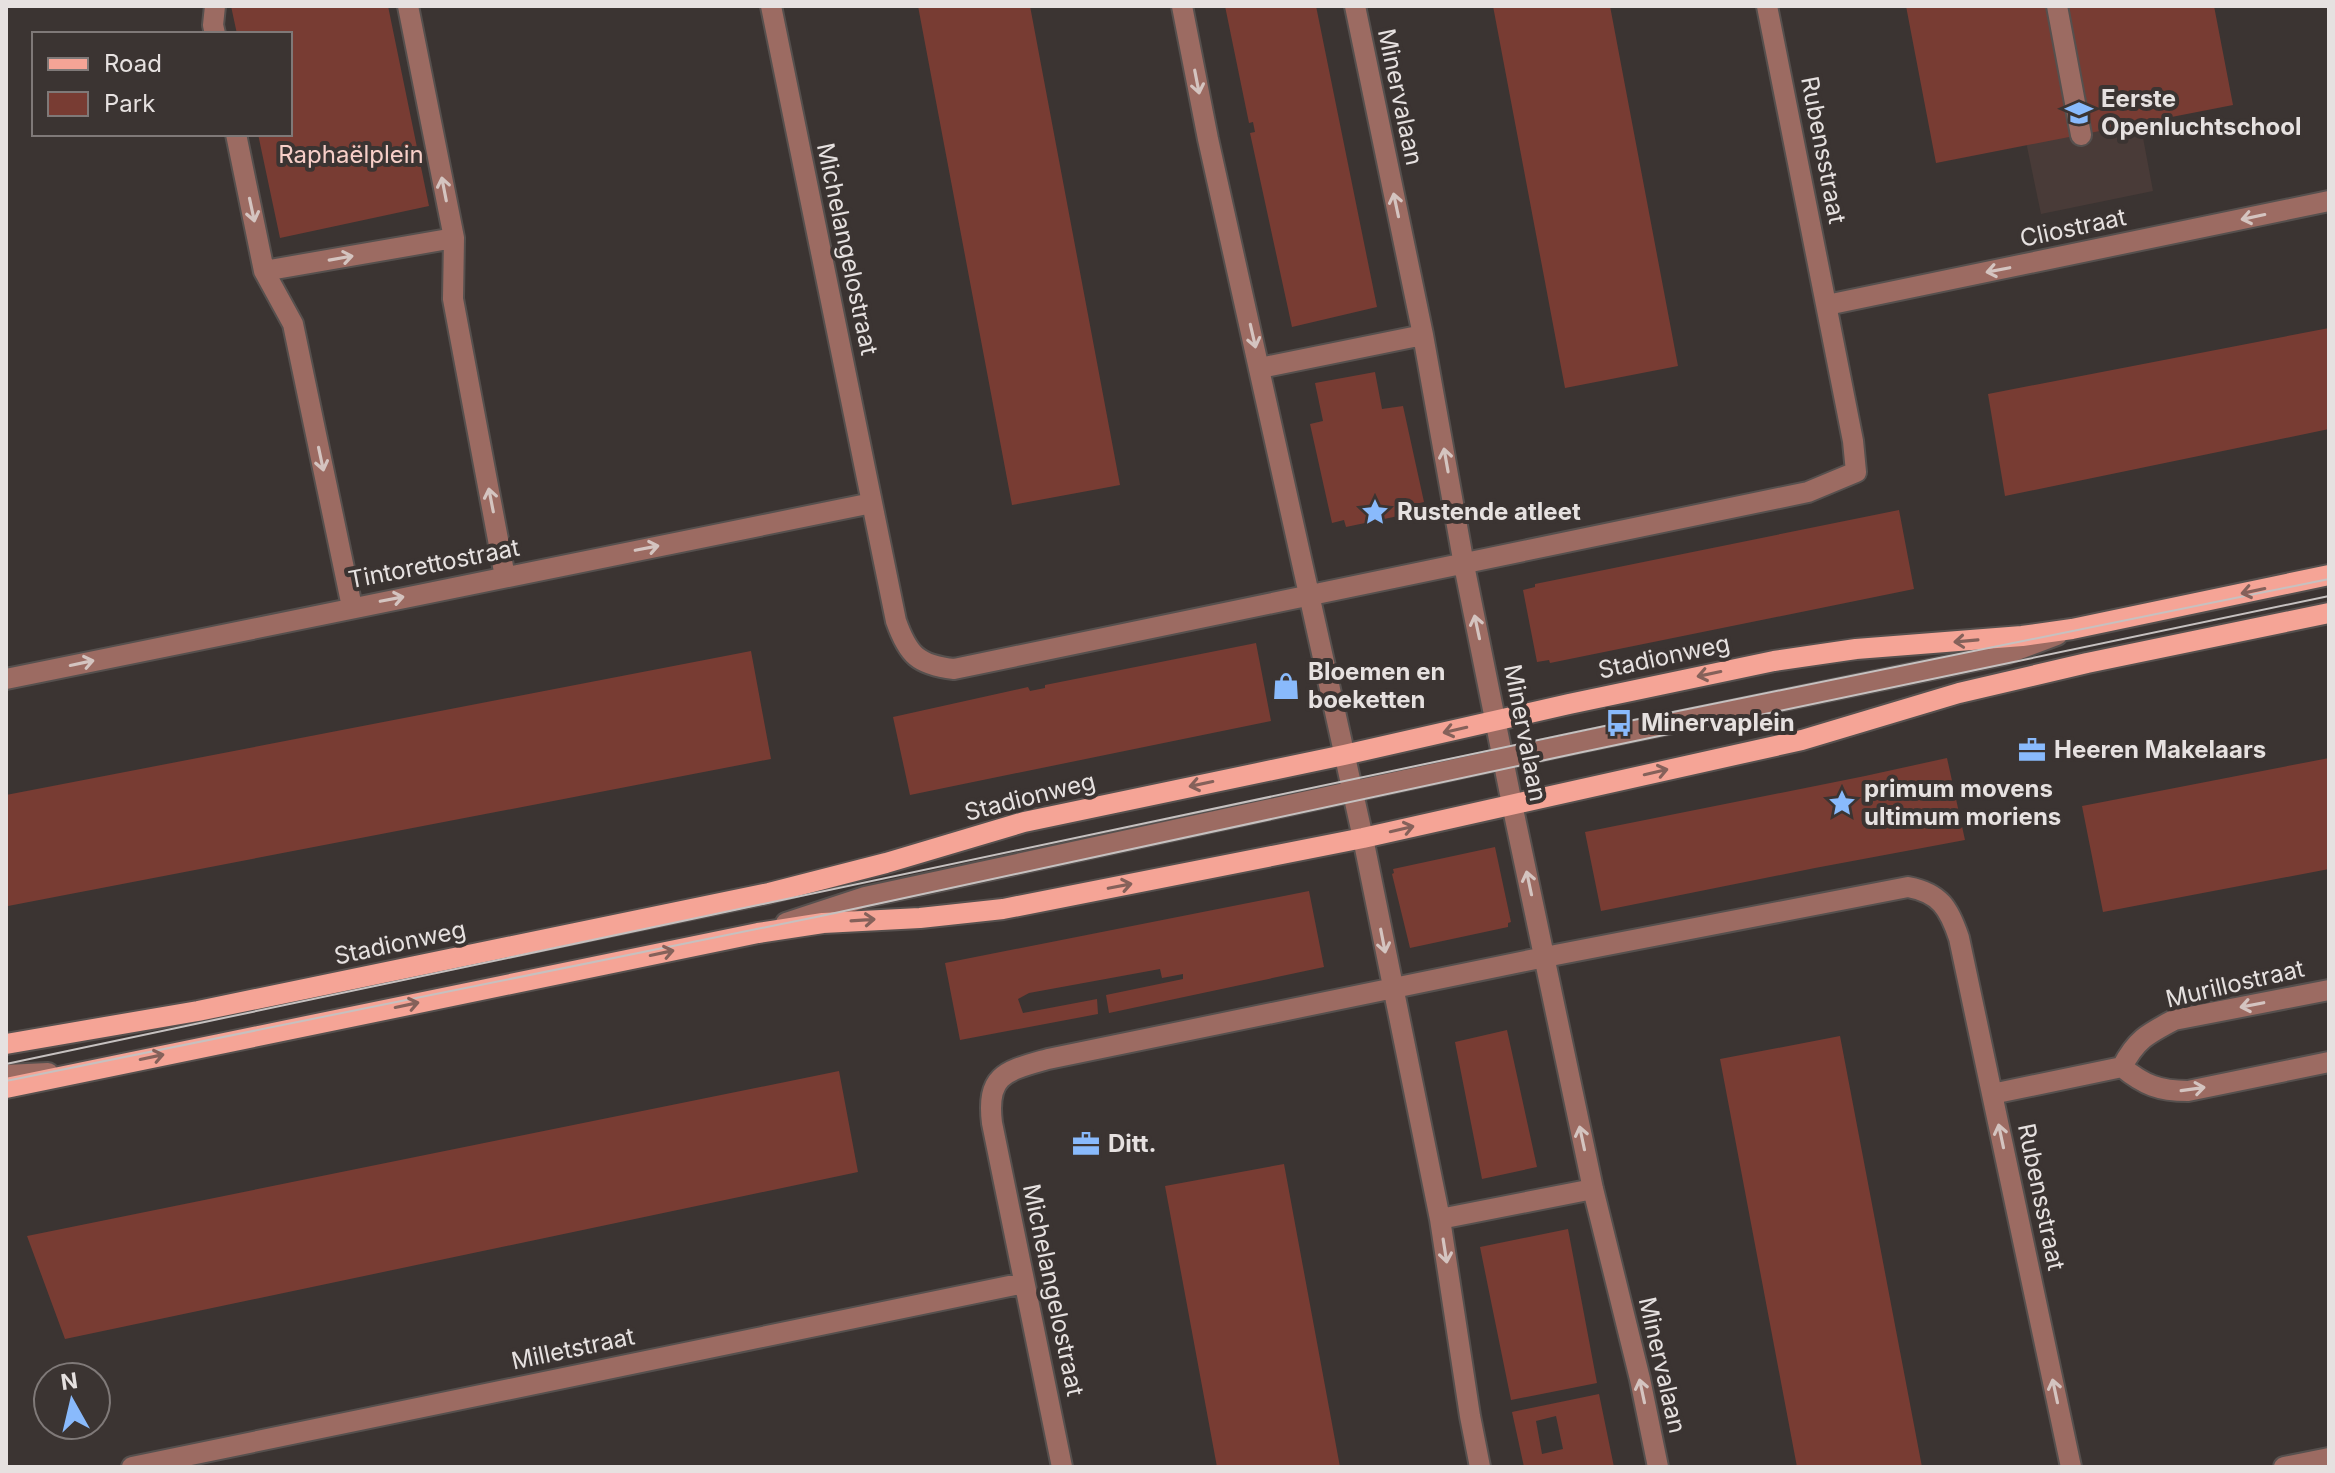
<svg xmlns="http://www.w3.org/2000/svg" width="2335" height="1473" viewBox="0 0 2335 1473" font-family="Inter,sans-serif">
	<style>
		.built { fill: #493b38 }
		.green { fill: #783c33; fill-rule: evenodd }
		.lines { fill: none; stroke-linecap: round; stroke-linejoin: round }
		.minor-casing { stroke: #56504e; stroke-width: 24 }
		.major-casing { stroke: #56504e; stroke-width: 24 }
		.minor { stroke: #9c6b62; stroke-width: 20 }
		.major { stroke: #f5a496; stroke-width: 20 }
		.tram { stroke: #c6c1c0; stroke-width: 2 }
		.oneway { stroke: #d4c4c0 }
		.oneway2 { stroke: #85615a }
		.labels { text-anchor: middle; stroke-width: 8; stroke-linejoin: round; paint-order: stroke }
		.street-label { font-size: 24px; fill: #e6e1e0; stroke: #3b3432 }
		.poi-label { font-size: 24px; font-weight: bold; fill: #e6e1e0; stroke: #3b3432; text-anchor: start }
		.park-label { font-size: 24px; fill: #f7cfc8; stroke: #3b3432 }
	</style>
	<rect width="100%" height="100%" fill="#3b3432"/>
	<!-- built -->
	<path class="built" d="M2131,74l22,117 -112,23 -16,-77z"/>
	<!-- green -->
	<path class="green" d="M231,6h157l41,200 -149,32 -22,-104h32v-100h-53z
		M918,6h112l90,479 -108,20z
		M1225,6h91l61,301 -85,20 -42,-194 5,-1 -2,-10 -4,1z
		M1493,6h117l68,360 -113,22z
		M1906,6h308l19,99 -297,58z
		M2329,328v101l-324,67 -17,-102z
		M1375,372l7,37 21,-3 21,96 -22,5 1,8 -57,12 -2,-7 -12,3 -22,-99 13,-3 -8,-38z
		M1899,510l15,79 -364,74 -1,-3 -12,2 -14,-72 12,-3v-3z
		M1256,643l15,78 -361,74 -17,-78 135,-30 2,4 15,-3v-3z
		M751,651l20,108 -763,147 -2,-111z
		M1947,758l18,82 -150,28 -214,43 -16,-79 280,-56z
		M2329,758v111l-226,43 -21,-106z
		M1495,847l16,75 -3,1v4l-98,21 -18,-74 2,-1 -1,-4z
		M1309,891l15,76 -215,46 -3,-18 77,-16v-5l-21,4 -2,-9 -131,24 -11,6 5,14 74,-14 1,15 -138,26 -15,-77z
		M1507,1030l30,137 -55,12 -27,-137z
		M1840,1036l82,431h-125l-77,-408z
		M839,1071l19,101 -793,167 -38,-103z
		M1284,1164l56,303h-123l-52,-281z
		M1568,1229l29,154 -86,17 -31,-153z
		M1599,1394l15,73h-90l-12,-55zM1556,1416l7,33 -21,5 -6,-33z"/>
	<g class="lines">
		<!-- minor casing -->
		<g class="minor-casing">
			<path id="minor" d="M408,6l46,232 -1,61 52,278
				M771,6l125,615c12,34 22,44 58,48l854,-177 48,-20 -3,-31 -86,-435
				M1182,6l26,133 155,699 77,381 30,197 10,51
				M1355,6l68,329 41,230 48,239 81,385 47,190 18,88
				M2057,6l24,129
				M215,34l-2,-9 2,-19
				M236,134l28,137 29,53 59,283
				M264,271l190,-33
				M1827,305l502,-104
				M1260,368l163,-33
				M6,679l866,-176
				M786,923l79,-26 711,-154 430,-89 51,-19
				M2122,1067c22,18 37,24 66,24l141,-29
				M6,1075l42,-2
				M1992,1094l130,-27c14,-27 25,-33 52,-47l155,-30
				M1440,1219l153,-30
				M132,1467l892,-184
				M1062,1467l-70,-344c-6,-49 14,-52 56,-64l497,-102 363,-70c32,6 41,21 51,51l112,529
				M2284,1467l45,-9"/>
		</g>
		<!-- major casing -->
		<g class="major-casing">
			<path id="major" d="M6,1044l192,-33 571,-118 117,-30 138,-41 320,-67 225,-51 205,-43 82,-12 166,-13 50,-7 257,-54
				M6,1088l752,-155 65,-10 97,-5 83,-9 360,-71 439,-98 157,-47 128,-30 242,-50"/>
		</g>
		<!-- minor -->
		<use href="#minor" class="minor"/>
		<!-- major -->
		<use href="#major" class="major"/>
		<!-- tram -->
		<path class="tram" d="M6,1064l1613,-341 710,-144
			M6,1081l815,-165 757,-163 751,-157"/>
	</g>
	<!-- one-way arrows -->
	<defs><path id="oneway-shaft" d="M-6 0H5M1.5-3L5.5 0L1.5 3" fill="none" stroke-width="1.6" stroke-linecap="round" stroke-linejoin="round" transform="scale(2)"/></defs>
	<g class="oneway">
		<use href="#oneway-shaft" transform="translate(1197 82) rotate(79)"/>
		<use href="#oneway-shaft" transform="translate(444 189) rotate(-101)"/>
		<use href="#oneway-shaft" transform="translate(1396 205) rotate(-102)"/>
		<use href="#oneway-shaft" transform="translate(252 210) rotate(78)"/>
		<use href="#oneway-shaft" transform="translate(2253 217) rotate(168)"/>
		<use href="#oneway-shaft" transform="translate(341 258) rotate(-10)"/>
		<use href="#oneway-shaft" transform="translate(1998 270) rotate(169)"/>
		<use href="#oneway-shaft" transform="translate(1253 336) rotate(77)"/>
		<use href="#oneway-shaft" transform="translate(321 459) rotate(78)"/>
		<use href="#oneway-shaft" transform="translate(1446 460) rotate(-100)"/>
		<use href="#oneway-shaft" transform="translate(491 500) rotate(-101)"/>
		<use href="#oneway-shaft" transform="translate(647 548) rotate(-11)"/>
		<use href="#oneway-shaft" transform="translate(392 599) rotate(-11)"/>
		<use href="#oneway-shaft" transform="translate(1477 627) rotate(-102)"/>
		<use href="#oneway-shaft" transform="translate(82 663) rotate(-12)"/>
		<use href="#oneway-shaft" transform="translate(1529 883) rotate(-102)"/>
		<use href="#oneway-shaft" transform="translate(1383 941) rotate(79)"/>
		<use href="#oneway-shaft" transform="translate(2252 1005) rotate(169)"/>
		<use href="#oneway-shaft" transform="translate(2193 1089) rotate(-8)"/>
		<use href="#oneway-shaft" transform="translate(2001 1136) rotate(-102)"/>
		<use href="#oneway-shaft" transform="translate(1582 1138) rotate(-102)"/>
		<use href="#oneway-shaft" transform="translate(1445 1251) rotate(81)"/>
		<use href="#oneway-shaft" transform="translate(1642 1391) rotate(-102)"/>
		<use href="#oneway-shaft" transform="translate(2055 1391) rotate(-102)"/>
	</g>
	<g class="oneway2">
		<use href="#oneway-shaft" transform="translate(2253 591) rotate(168)"/>
		<use href="#oneway-shaft" transform="translate(1966 641) rotate(175)"/>
		<use href="#oneway-shaft" transform="translate(1709 674) rotate(168)"/>
		<use href="#oneway-shaft" transform="translate(1455 730) rotate(167)"/>
		<use href="#oneway-shaft" transform="translate(1656 772) rotate(-13)"/>
		<use href="#oneway-shaft" transform="translate(1201 784) rotate(168)"/>
		<use href="#oneway-shaft" transform="translate(1402 829) rotate(-13)"/>
		<use href="#oneway-shaft" transform="translate(1120 886) rotate(-11)"/>
		<use href="#oneway-shaft" transform="translate(863 920) rotate(-4)"/>
		<use href="#oneway-shaft" transform="translate(662 953) rotate(-12)"/>
		<use href="#oneway-shaft" transform="translate(407 1005) rotate(-12)"/>
		<use href="#oneway-shaft" transform="translate(152 1057) rotate(-12)"/>
	</g>
	<!-- icons -->
	<defs>
		<g id="school-bare" transform="scale(2.16)"><path d="M0-5L7-2L0 1L-7-2ZM-4 1L0 2.5L4 1V4Q0 6-4 4Z" fill="#89bafc" stroke="#3b3432" stroke-width="2.5" paint-order="stroke"/></g>
		<g id="sight-bare" transform="scale(2.16)"><path d="M0-6L1.8-2.2L6-1.7L2.9 1.2L3.7 5.4L0 3.3L-3.7 5.4L-2.9 1.2L-6-1.7L-1.8-2.2Z" fill="#89bafc" stroke="#3b3432" stroke-width="2.5" paint-order="stroke"/></g>
		<g id="shop-bare" transform="scale(2.16)"><path d="M-5-2.5h2.3a2.7 3.5 0 0 1 5.4 0H5L5.5 6h-11ZM-1.5-2.5h3a1.5 2.3 0 0 0-3 0Z" fill="#89bafc" stroke="#3b3432" stroke-width="2.5" paint-order="stroke"/></g>
		<g id="bus-bare" transform="scale(2.16)"><path d="M-5-6H5V4H4V6H2V4H-2V6H-4V4H-5ZM-3.5-4V0h7V-4ZM-3.5 1.2v1.5H-2V1.2ZM2 1.2v1.5H3.5V1.2Z" fill="#89bafc" stroke="#3b3432" stroke-width="2.5" paint-order="stroke"/></g>
		<g id="office-bare" transform="scale(2.16)"><path d="M-6-3h4V-5.5h4V-3h4V5H-6ZM-1-4.5V-3h2v-1.5ZM-6 0V1H6V0Z" fill="#89bafc" stroke="#3b3432" stroke-width="2.5" paint-order="stroke"/></g>
	</defs>
	<g fill-rule="evenodd">
		<use href="#school-bare" x="2079" y="113"/>
		<use href="#sight-bare" x="1375" y="512"/>
		<use href="#shop-bare" x="1286" y="686"/>
		<use href="#bus-bare" x="1619" y="723"/>
		<use href="#office-bare" x="2032" y="750"/>
		<use href="#sight-bare" x="1842" y="803"/>
		<use href="#office-bare" x="1086" y="1144"/>
	</g>
	<g class="labels">
		<!-- street labels -->
		<g class="street-label">
			<text transform="translate(1400 97) rotate(78)" y="8">Minervalaan</text>
			<text transform="translate(1823 150) rotate(79)" y="8">Rubensstraat</text>
			<text transform="translate(2073 228) rotate(-12)" y="8">Cliostraat</text>
			<text transform="translate(847 249) rotate(78)" y="8">Michelangelostraat</text>
			<text transform="translate(434 564) rotate(-11)" y="8">Tintorettostraat</text>
			<text transform="translate(1664 657) rotate(-12)" y="8">Stadionweg</text>
			<text transform="translate(1525 733) rotate(79)" y="8">Minervalaan</text>
			<text transform="translate(1030 797) rotate(-14)" y="8">Stadionweg</text>
			<text transform="translate(400 943) rotate(-12)" y="8">Stadionweg</text>
			<text transform="translate(2235 984) rotate(-13)" y="8">Murillostraat</text>
			<text transform="translate(2041 1197) rotate(78)" y="8">Rubensstraat</text>
			<text transform="translate(1053 1290) rotate(78)" y="8">Michelangelostraat</text>
			<text transform="translate(573 1349) rotate(-12)" y="8">Milletstraat</text>
			<text transform="translate(1662 1365) rotate(77)" y="8">Minervalaan</text>
		</g>
		<!-- poi labels -->
		<g class="poi-label">
			<text x="2101" y="107">Eerste<tspan x="2101" dy="28">Openluchtschool</tspan></text>
			<text x="1397" y="520">Rustende atleet</text>
			<text x="1308" y="680">Bloemen en<tspan x="1308" dy="28">boeketten</tspan></text>
			<text x="1641" y="731">Minervaplein</text>
			<text x="2054" y="758">Heeren Makelaars</text>
			<text x="1864" y="797">primum movens<tspan x="1864" dy="28">ultimum moriens</tspan></text>
			<text x="1108" y="1152">Ditt.</text>
		</g>
		<!-- park labels -->
		<g class="park-label">
			<text x="351" y="163">Raphaëlplein</text>
		</g>
	</g>
	<!-- border -->
	<rect width="2335" height="1473" fill="none" stroke="#e6e1e0" stroke-width="16"/>
	<!-- legend -->
	<rect x="32" y="32" width="260" height="104" fill="#3b3432" stroke="#7f7978" stroke-width="2"/>
	<rect x="48" y="58" width="40" height="12" fill="#f5a496" stroke="#7f7978" stroke-width="2"/>
	<text x="104" y="72" font-size="24" fill="#e6e1e0">Road</text>
	<rect x="48" y="92" width="40" height="24" fill="#783c33" stroke="#7f7978" stroke-width="2"/>
	<text x="104" y="112" font-size="24" fill="#e6e1e0">Park</text>
	<!-- north arrow -->
	<g transform="translate(72 1401) rotate(352)"><circle r="38" fill="#3b3432" stroke="#7f7978" stroke-width="2"/>
	<path d="M0-6L14 30L0 20L-14 30Z" fill="#89bafc"/>
	<text y="-12" font-size="22" font-weight="bold" text-anchor="middle" fill="#e6e1e0">N</text>
	</g>
</svg>
